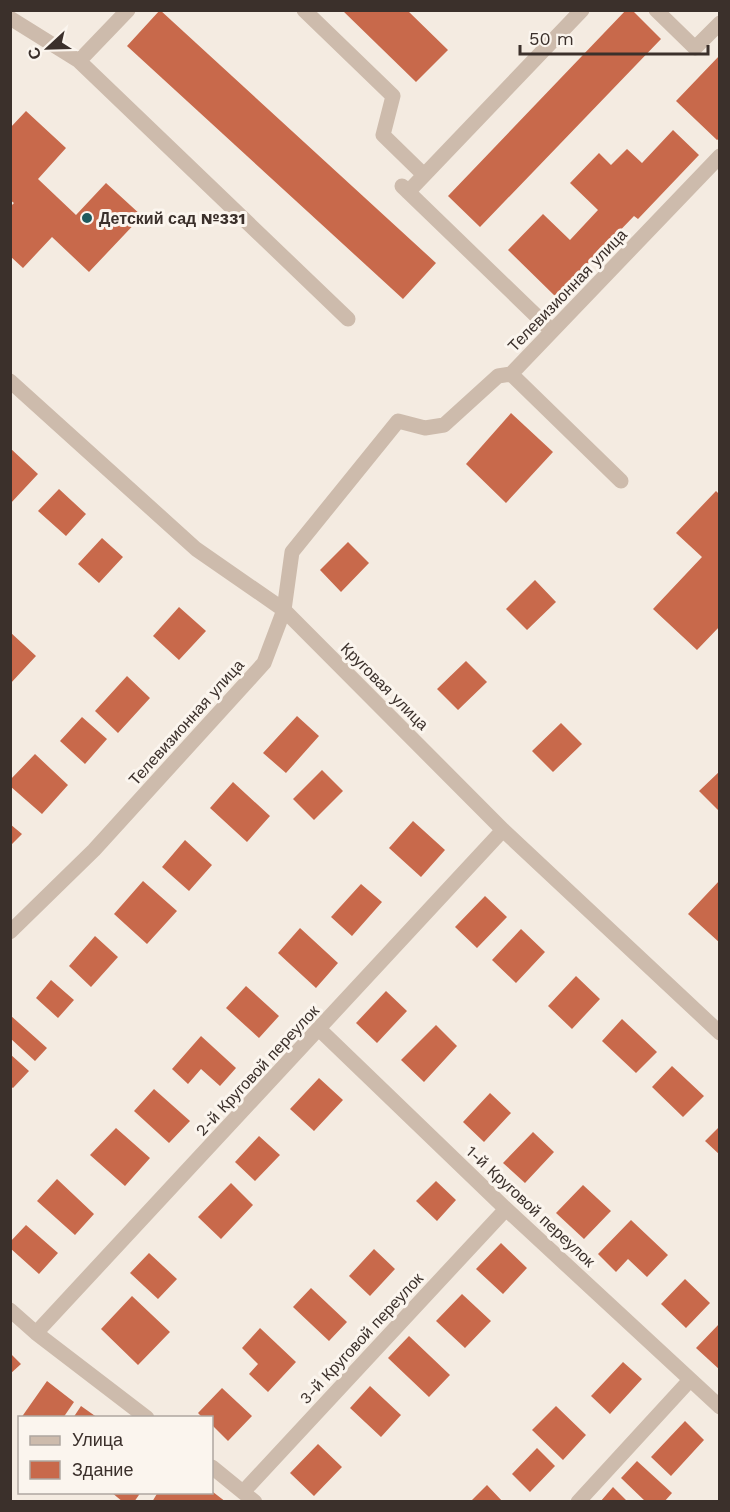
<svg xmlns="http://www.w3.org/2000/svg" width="730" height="1512" viewBox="0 0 730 1512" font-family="'Work Sans',sans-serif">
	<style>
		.building { fill: #c8694b }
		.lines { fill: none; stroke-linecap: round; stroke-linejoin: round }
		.minor { stroke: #cdbbac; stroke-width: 15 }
		.poi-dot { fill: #1f5a5e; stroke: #fbf5ee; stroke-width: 2 }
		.labels { text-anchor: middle; stroke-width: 6; stroke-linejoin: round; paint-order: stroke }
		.poi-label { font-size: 16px; font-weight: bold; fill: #3b302b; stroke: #fbf5ee; text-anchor: start }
		.street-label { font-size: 16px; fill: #3b302b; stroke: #fbf5ee }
	</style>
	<rect width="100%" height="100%" fill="#f4ebe1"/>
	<!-- building -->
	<path class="building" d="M160,10l276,253 -33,36 -276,-253z
		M342,10h65l41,40 -32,32z
		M626,10h6l29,29 -181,188 -32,-31z
		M720,55v83l-3,2 -41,-39z
		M26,111l40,37 -28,31 38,36 30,-32 36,33 -53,56 -37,-35 -29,31 -13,-12v-49l4,-4 -4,-3v-72z
		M673,130l26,25 -61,64 -4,-3 -78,81 -48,-47 35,-36 27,26 28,-30 -28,-27 29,-30 12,12 16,-16 15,14z
		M511,413l42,39 -47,51 -40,-39z
		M10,448l28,26 -28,30z
		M59,489l27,25 -20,22 -28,-25z
		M716,491l4,4v131l-23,24 -44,-41 49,-52 -26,-24z
		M102,538l21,19 -24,26 -21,-19z
		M348,542l21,21 -28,29 -21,-22z
		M535,580l21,22 -29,28 -21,-21z
		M179,607l27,24 -27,29 -26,-24z
		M10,632l26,24 -26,28z
		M466,661l21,21 -29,28 -21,-21z
		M127,676l23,22 -32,35 -23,-22z
		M297,716l22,20 -33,37 -23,-20z
		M82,717l25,22 -22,25 -25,-23z
		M561,723l21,21 -29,28 -21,-21z
		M35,754l33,31 -26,29 -32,-28v-6z
		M322,770l21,21 -29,29 -21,-21z
		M720,771v41l-21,-21z
		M233,782l37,34 -23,26 -37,-34z
		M413,821l32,29 -24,27 -32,-29z
		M10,824l12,10 -12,12z
		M185,840l27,25 -23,26 -27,-24z
		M720,880v63l-32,-29z
		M143,881l34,30 -30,33 -33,-30z
		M361,884l21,18 -30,34 -21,-19z
		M485,896l22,21 -30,31 -22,-21z
		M300,928l38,35 -22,25 -38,-35z
		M521,929l24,23 -29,31 -24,-23z
		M95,936l23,21 -27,30 -22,-21z
		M576,976l24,23 -28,30 -24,-23z
		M51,980l23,20 -16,18 -22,-20z
		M246,986l33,30 -20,22 -33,-30z
		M386,991l21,20 -30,32 -21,-20z
		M10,1015l37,33 -12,13 -25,-23z
		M622,1019l35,33 -21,21 -34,-32z
		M436,1025l21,21 -33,36 -23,-22z
		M201,1036l35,32 -16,18 -19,-17 -13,15 -16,-15z
		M10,1054l19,17 -16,17 -3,-2z
		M672,1066l32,30 -21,21 -31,-30z
		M319,1078l24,22 -29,31 -24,-22z
		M154,1089l36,32 -21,22 -35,-32z
		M490,1093l21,20 -27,29 -21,-20z
		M720,1126v29l-15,-14z
		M116,1128l34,30 -25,28 -35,-31z
		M533,1132l21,20 -29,31 -22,-20z
		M259,1136l21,19 -25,26 -20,-19z
		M57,1179l37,35 -19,21 -38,-34z
		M436,1181l20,19 -19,21 -21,-20z
		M231,1183l22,22 -32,34 -23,-22z
		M583,1185l28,26 -27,28 -28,-26z
		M631,1220l37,35 -21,22 -19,-18 -12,13 -18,-18z
		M26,1225l32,28 -19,21 -29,-26v-6z
		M501,1243l26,25 -24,26 -27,-25z
		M374,1249l21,20 -25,27 -21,-20z
		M149,1253l28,26 -19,20 -28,-26z
		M685,1279l25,24 -24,25 -25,-24z
		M311,1288l36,34 -18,19 -36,-34z
		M462,1294l29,27 -26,27 -29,-27z
		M132,1296l38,36 -32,33 -37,-36z
		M720,1323v47l-24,-22z
		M260,1328l36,34 -28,30 -19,-18 9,-10 -16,-16z
		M409,1336l41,39 -21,22 -41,-39z
		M10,1353l11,11 -11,10z
		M623,1362l19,17 -32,35 -19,-18z
		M47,1381l27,21 -11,16h-42z
		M370,1386l31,29 -20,22 -31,-29z
		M222,1388l30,28 -24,25 -16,-16v-7h-9l-5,-5z
		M81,1406l17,12h-25z
		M556,1406l30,29 -23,25 -31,-30z
		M685,1421l19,19 -33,36 -20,-19z
		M318,1444l24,23 -28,29 -24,-23z
		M537,1448l18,18 -25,26 -18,-18z
		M637,1461l35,32 -8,9h-18l-25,-24z
		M487,1485l16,17h-33z
		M613,1487l15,15h-28z
		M111,1492h30l-7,10h-11z
		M158,1492h55l13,10h-74z"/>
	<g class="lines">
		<!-- minor -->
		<path class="minor" d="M304,10l89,86 -10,39 41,40
			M656,10l39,38 25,-25
			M10,18l69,43 269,258
			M79,61l49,-51
			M402,186l150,145
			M408,192l174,-182
			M511,374l110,107
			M10,381l186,168 88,61 219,220 217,203
			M10,932l84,-82 170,-187 20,-53 8,-58 106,-131 27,7 19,-3 54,-49 13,-2 209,-218
			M319,1029l187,180 214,198
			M10,1310l26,23 111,85
			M36,1333l467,-503
			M212,1467l43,35
			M243,1492l263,-283
			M578,1502l112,-122"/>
	</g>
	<!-- markers -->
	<circle class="poi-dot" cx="87" cy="218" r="6"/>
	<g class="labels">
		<!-- poi labels -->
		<g class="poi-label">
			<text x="99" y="224">Детский сад №331</text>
		</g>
		<!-- street labels -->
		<g class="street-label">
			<text transform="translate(567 290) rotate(-46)" y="6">Телевизионная улица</text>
			<text transform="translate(385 686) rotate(45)" y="6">Круговая улица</text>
			<text transform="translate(186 722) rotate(-48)" y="6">Телевизионная улица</text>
			<text transform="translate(257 1070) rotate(-47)" y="6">2-й Круговой переулок</text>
			<text transform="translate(531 1206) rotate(43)" y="6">1-й Круговой переулок</text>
			<text transform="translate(361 1338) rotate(-47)" y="6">3-й Круговой переулок</text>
		</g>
	</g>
	<!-- border -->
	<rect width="730" height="1512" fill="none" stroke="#3b302b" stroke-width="24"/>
	<!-- legend -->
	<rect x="18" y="1416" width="195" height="78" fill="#fbf5ee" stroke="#aea6a0" stroke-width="1.5"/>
	<rect x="30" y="1436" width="30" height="9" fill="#cdbbac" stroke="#aea6a0" stroke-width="1.5"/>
	<text x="72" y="1446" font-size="18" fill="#3b302b">Улица</text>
	<rect x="30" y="1461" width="30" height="18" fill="#c8694b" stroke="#aea6a0" stroke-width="1.5"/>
	<text x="72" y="1476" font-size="18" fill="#3b302b">Здание</text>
	<!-- north arrow -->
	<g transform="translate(48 48) rotate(248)" stroke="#fbf5ee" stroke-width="4.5" paint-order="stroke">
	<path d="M0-4.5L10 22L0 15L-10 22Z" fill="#3b302b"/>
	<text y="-9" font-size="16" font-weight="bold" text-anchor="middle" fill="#3b302b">С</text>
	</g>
	<!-- scale -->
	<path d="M520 45v9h188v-9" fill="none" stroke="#3b302b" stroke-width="3"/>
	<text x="529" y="45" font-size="18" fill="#3b302b" stroke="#fbf5ee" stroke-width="4.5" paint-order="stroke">50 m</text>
</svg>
